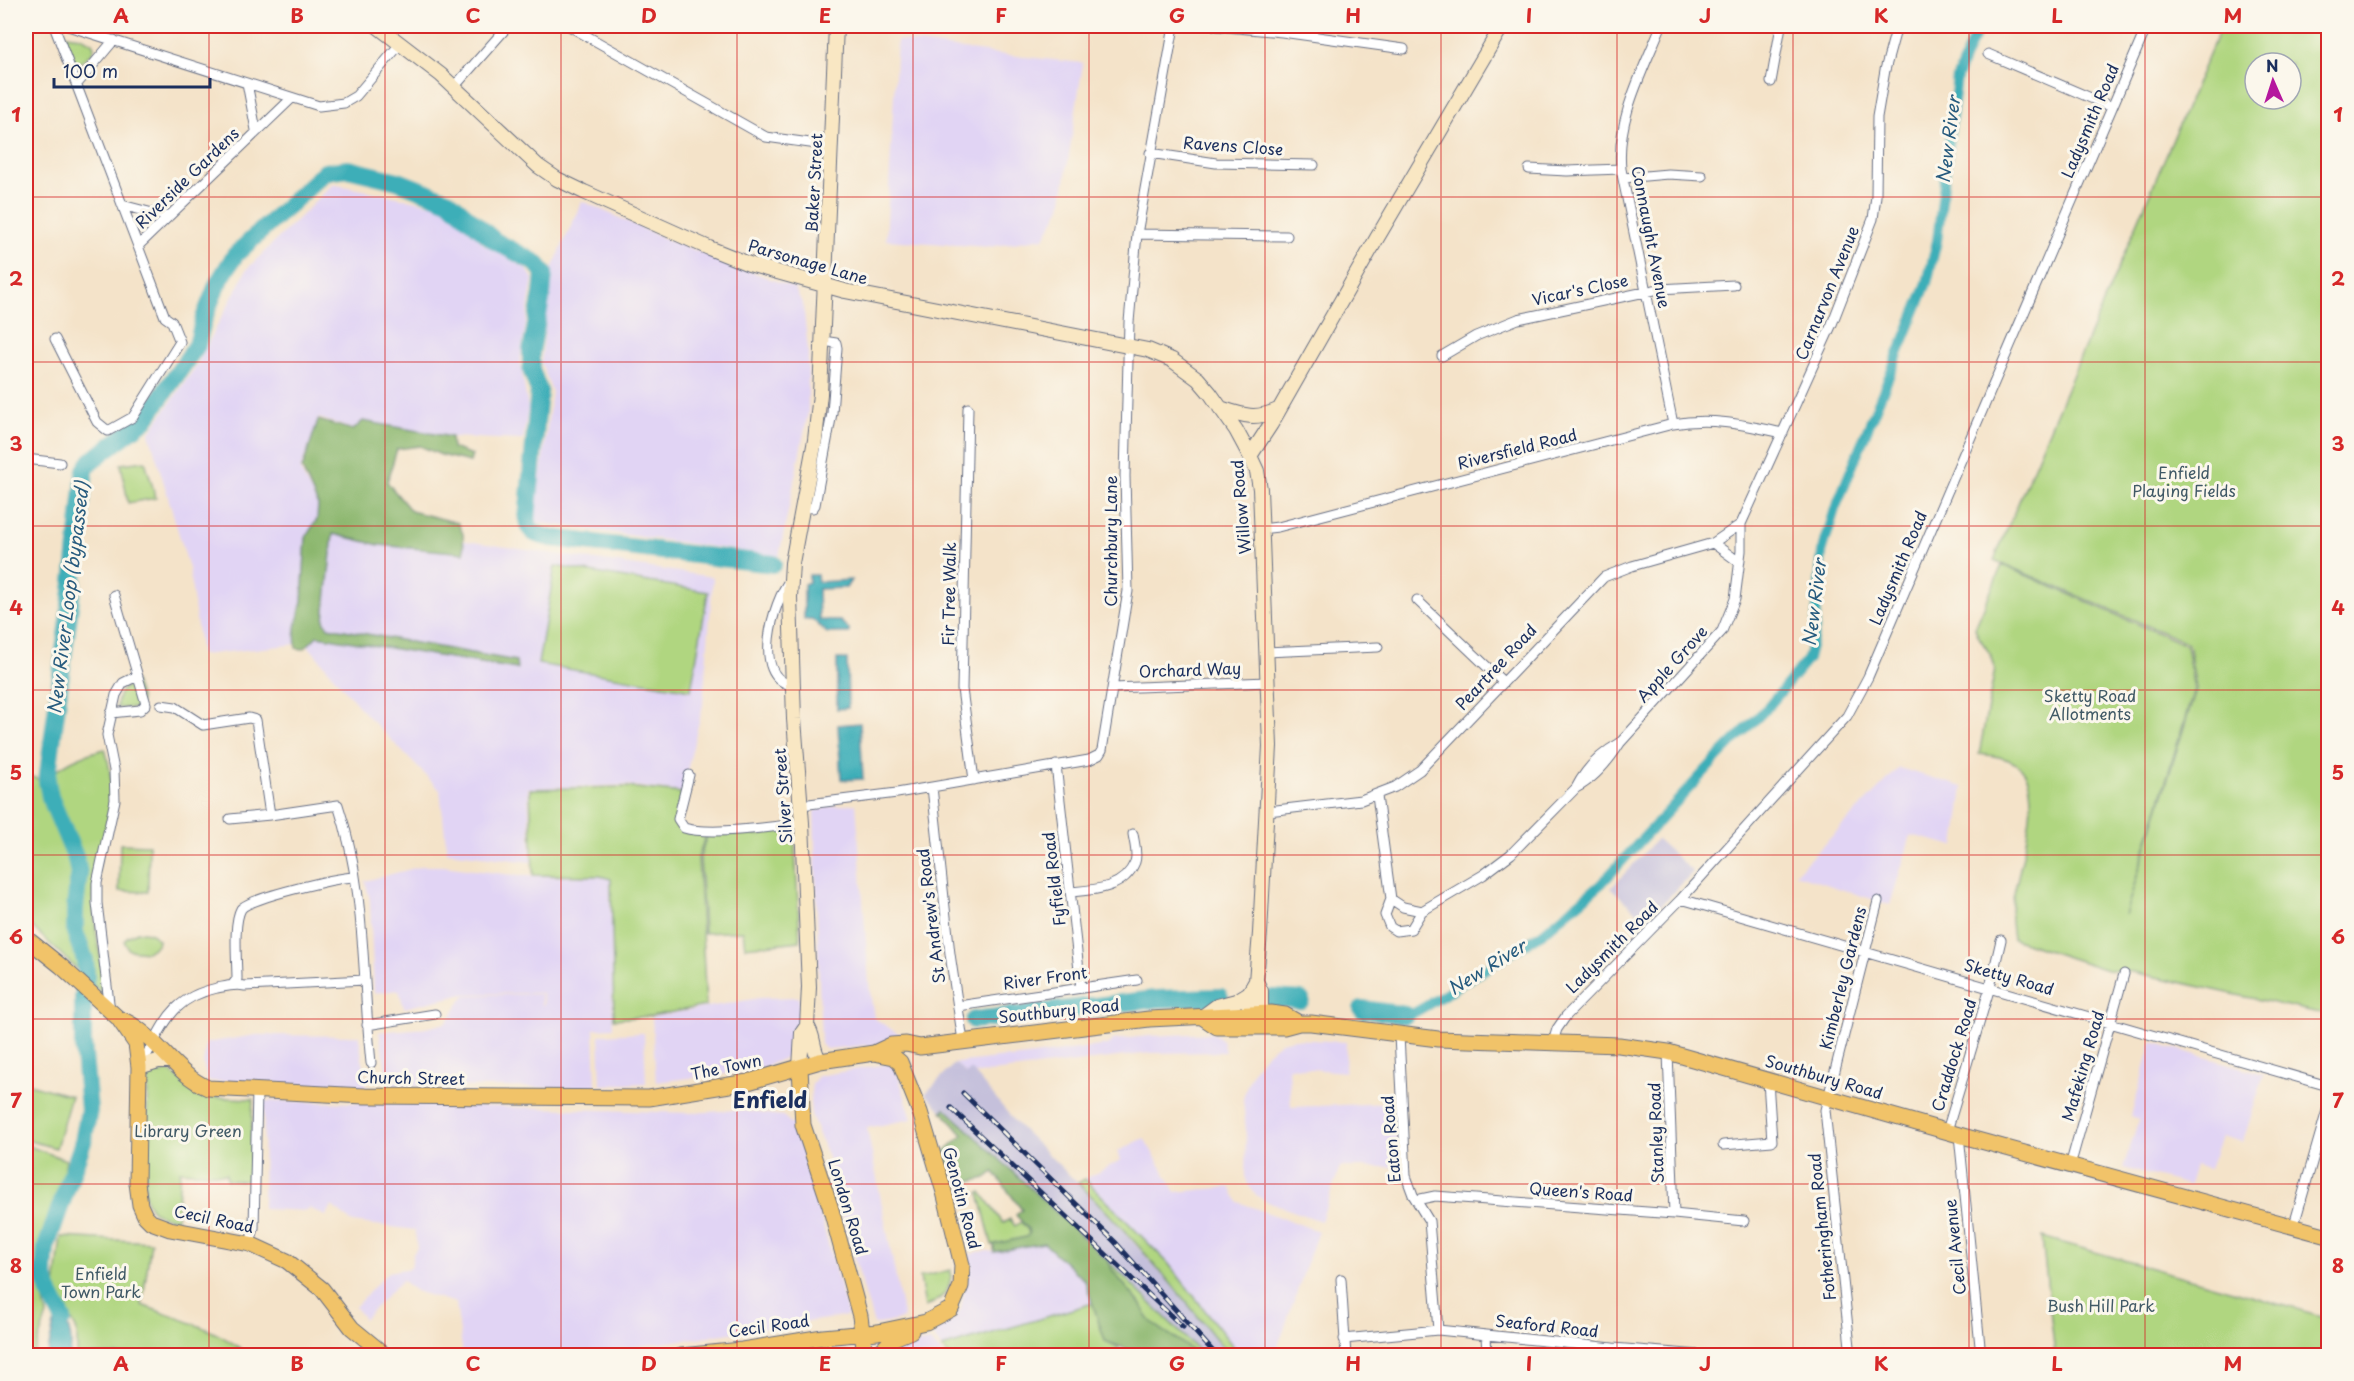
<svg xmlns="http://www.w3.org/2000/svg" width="2354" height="1381" viewBox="0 0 2354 1381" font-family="'Playpen Sans',sans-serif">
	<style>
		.built { fill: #e1d4f4 }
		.industrial { fill: #c5c0db }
		.green { fill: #b0d680; stroke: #66826f; stroke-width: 1.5; fill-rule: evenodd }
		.forest { fill: #8cb76e; stroke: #547366; stroke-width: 1.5 }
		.water { fill: #3eaeb8; stroke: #2c6e8b; stroke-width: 1.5 }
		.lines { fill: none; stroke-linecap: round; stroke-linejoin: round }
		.canal { stroke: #3eaeb8; stroke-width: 10 }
		.river { stroke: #3eaeb8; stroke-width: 18 }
		.street-casing { stroke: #676e83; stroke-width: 11 }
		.secondary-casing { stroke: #676e83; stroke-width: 16 }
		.primary-casing { stroke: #676e83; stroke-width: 17 }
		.street { stroke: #fff; stroke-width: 9 }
		.secondary { stroke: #f9e7c3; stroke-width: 14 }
		.primary { stroke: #f1c369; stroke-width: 15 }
		.rail-casing { stroke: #1b2f5e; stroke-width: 5 }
		.rail { stroke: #fbf7ec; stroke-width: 3; stroke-dasharray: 9; stroke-linecap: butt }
		.grid { fill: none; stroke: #d62828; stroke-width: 1.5; stroke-opacity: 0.55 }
		.labels { text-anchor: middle; stroke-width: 6; stroke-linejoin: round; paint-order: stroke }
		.street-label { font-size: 16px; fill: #1b2f5e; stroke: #fbf7ec }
		.park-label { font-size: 16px; fill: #405966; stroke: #fbf7ec }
		.water-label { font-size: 18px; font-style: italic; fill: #275b7e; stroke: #fbf7ec }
		.district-label { font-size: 22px; font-weight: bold; fill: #1b2f5e; stroke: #fbf7ec }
		.neatline { fill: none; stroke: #d62828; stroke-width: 2 }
		.grid-label { font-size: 20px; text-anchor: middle; font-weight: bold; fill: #d62828 }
	</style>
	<rect width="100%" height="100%" fill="#fbf7ec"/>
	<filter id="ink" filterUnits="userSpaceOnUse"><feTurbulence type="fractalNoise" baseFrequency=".0167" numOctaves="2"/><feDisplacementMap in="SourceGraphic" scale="12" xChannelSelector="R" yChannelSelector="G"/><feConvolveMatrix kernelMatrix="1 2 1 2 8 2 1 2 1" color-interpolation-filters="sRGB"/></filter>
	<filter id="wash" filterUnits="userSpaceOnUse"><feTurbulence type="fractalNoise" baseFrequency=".008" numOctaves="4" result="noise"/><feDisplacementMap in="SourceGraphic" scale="24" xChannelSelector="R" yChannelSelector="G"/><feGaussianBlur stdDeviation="1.35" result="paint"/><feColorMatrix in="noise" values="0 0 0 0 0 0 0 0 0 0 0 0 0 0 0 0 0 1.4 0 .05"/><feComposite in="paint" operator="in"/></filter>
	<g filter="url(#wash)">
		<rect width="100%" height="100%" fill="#f4e3c9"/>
		<!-- built -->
		<path class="built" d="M897,40l109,15 77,8 -22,144 -17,31 -55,9 -103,-7z
			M333,184l113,23 39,38 42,24 6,10 -13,82 8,47 -5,32 -71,-3 -89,-16 -10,8 -34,-11 -19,52 19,38 99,26 295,43 -10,128 -21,87 -55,-7 -99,3 3,74 -84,-10 -7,-62 -79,-81 -55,-66 -105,12 -12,-87 -40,-135 47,-67 51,-97z
			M582,201l84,38 128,49 9,16 5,45v64l-29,143 -245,-34 18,-130 -11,-30 11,-93z
			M1899,768l64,19 -8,59 -44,-11 -21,70 -95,-31z
			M856,804l13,180 5,34 23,15 19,5 -5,3 -85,8 -5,-5 -7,-233 19,-5z
			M423,866h20l77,10 79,1 11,2 3,149 -19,1 2,55 -2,4 -205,-2 -10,-54 47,-4 20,-5 19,-28 76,-1 1,11h2l-2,-12 -77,1 -61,14 -5,-18 -25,3 -4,-93 -5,-19z
			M799,997v30l-10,29 -32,14 -101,12 -4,-65 107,-19z
			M644,1033l2,50 -45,2 -2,-50z
			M1214,1033l8,8 3,11 -74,1 -176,21 -4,-4 -5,4 -11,-11 51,-6 6,1 95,-13 6,-5 36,-4z
			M256,1035l103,1 7,51 -158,-6 -5,-17 3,-21z
			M1293,1039l53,3 -1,30 -56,-5 2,40 103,-4 4,64h-58l-19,54 -56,-20 -10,-7 -7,-10 -3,-8 1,-45 -3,-32 3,-11 7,-17 12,-16 16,-13z
			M2152,1042l112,32 -21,68 -22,-6 -12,33 -14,-4 -6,20 -66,-17 16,-49 -8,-3z
			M894,1063l18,56 -45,9 37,191 -30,6 -40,-140 -4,-22 -19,-49 -1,-13 2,-17 6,-8z
			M264,1101l177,4 250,8 46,-3 46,6 13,12 52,188 -270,39h-115l-7,-52 -41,-12 -13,-11 -38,39 -9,-12 33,-35 23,-4 2,-14 4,-6 -2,-18 -63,-8 -20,-16 -6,10 -17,-8 -1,3 -45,-2z
			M1144,1138l32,54 54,-5 8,15 80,29 -43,124h-35l-72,-92 -83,-84 36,-19 -4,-8z
			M1044,1243l41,38 8,22 -151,45 -10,-13 22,-15 7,-11 5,-26 -1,-26 12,-5 10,-1 7,1z
			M930,1341l13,14h-52l14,-9z"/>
		<!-- industrial -->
		<path class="industrial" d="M1657,839l36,33 -47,49 -35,-33z
			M955,1063l11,11 5,-5 46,55 85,83 86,97 41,51h-26l-146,-143 -112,-104 -3,3 -17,-17z"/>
		<!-- green -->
		<path class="green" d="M2221,26h107v989l-195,-43 -26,-2 -94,-31c-1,-9 -3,-19 -2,-28 3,-32 36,-117 10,-143 -11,-11 -27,-12 -42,-14l16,-85c-3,-20 -15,-24 -20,-41l27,-63 184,80 8,44 -69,226 71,-226 -8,-46 -194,-83zM2255,63h36v36h-36z
			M66,35l15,2 11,6 2,4 -2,6 -15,12 -6,-3 -7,-22z
			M145,461l11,37 -28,5 -7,-39z
			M555,566l153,26 -17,98 -153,-26z
			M135,682l6,18 -3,8h-21c0,-13 6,-22 18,-26z
			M105,749c13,42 3,72 -6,114 -2,10 -6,21 -6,32 0,34 10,67 12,101l-79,-75v-146l18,6c16,-16 39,-27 61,-32z
			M627,787l55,6 -7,29 1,4 11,7h21l-3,4 -7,20 8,149 -55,10 -37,3 -3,-140 -11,-3 -67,-1 -3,-86z
			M792,829l2,1 6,111 -55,6 -2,-16 -39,2 -4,-76 7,-22 4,-2 52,2 8,-4z
			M120,844l29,1 -1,47 -29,-1z
			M137,932c9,0 15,0 21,8l-1,5 -10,7 -18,-2 -5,-9 3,-4z
			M154,1071l6,3 8,-3 39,26 46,2 -4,82 -22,-1 -1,-6 -46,-3 -3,48c-17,-2 -26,-5 -32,-22l3,-120z
			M26,1083l45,13 -15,52 -30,-8z
			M26,1145l40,15 -2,14 -26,73 -1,23 10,45 -14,41 -7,-1z
			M1085,1179l83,84 72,92h-11c-47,-59 -96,-119 -151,-172z
			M981,1192l22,31 7,-4 5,7 6,-4 7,8 1,5 -3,2 -34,8 -13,-52z
			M61,1237l90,5 -9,63c35,14 79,24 106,50h-171v-24l-22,-44z
			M2042,1237l286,81v37h-273z
			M1107,1260l96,95h-7c-14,-15 -27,-19 -42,-31 -7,-5 -9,-12 -13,-19 -10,-15 -28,-29 -34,-45z
			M951,1270c1,20 -8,29 -26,37l-5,-30z
			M1093,1303l12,38 13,6v8l-169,1 -7,-8z"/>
		<!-- forest -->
		<path class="forest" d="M318,420l35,10 10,-9 88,16 1,11 20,7 -2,7 -29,-7 -21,-9 -23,3 -10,33 24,29 47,12 5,11 1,19 -85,-8 -46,-11 -9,86 4,7 188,34 1,8 -200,-33 -13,13 -8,-1 -1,-16 7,-31 4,-64 11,-18 1,-14 -16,-36z
			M945,1108l162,152c6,16 24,30 34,45 4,7 6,14 13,19 15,12 28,16 42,31h-54l-37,-14 -20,-60 -41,-38 -50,9v-8l32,-7 3,-3 -1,-5 -12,-14 6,-5 -28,-38 -8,6 -26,6 -3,-10 -7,1 -6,-23 19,-17 -21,-24z"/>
		<!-- water -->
		<path class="water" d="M809,575h8l1,7 33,-2 -5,8 -28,1 1,31 21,1 9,8v4h-22l-15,-14h-8v-35l5,-2z
			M837,659h10l1,49 -11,1z
			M860,723l3,56 -22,1 -3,-55z
			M63,1319c8,10 9,24 7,36h-23l7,-31z"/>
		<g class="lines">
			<!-- canal -->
			<path class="canal" d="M1405,1015l7,-1 14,-8 116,-72 59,-50 116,-126 52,-52 39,-47 7,-30 7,-77 13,-43 92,-226 10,-42 20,-164 14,-34 10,-17"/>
			<!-- river -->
			<path class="river" d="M1273,998l28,2
				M1362,1009l43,6
				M974,1020l182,-21 64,-2
				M63,1319l-15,-29 -4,-18 2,-25 37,-105 6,-32 -6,-67v-45l3,-23 -1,-15 -10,-28v-24l4,-34 -3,-15 -26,-62 -3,-16 26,-198 12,-113 6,-9 54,-41 52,-75 7,-27 13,-33 18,-30 90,-83 23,-3 50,12 51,20 46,40 41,22 8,10 -2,21 -11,58v17l8,22 -12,128c2,15 11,16 24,19l222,26"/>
		</g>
	</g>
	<g filter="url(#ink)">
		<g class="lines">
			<!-- street casing -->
			<g class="street-casing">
				<path id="street" d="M54,26l111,291 7,5 8,20 -47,75 -25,14 -11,-9 -42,-83
					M68,26l251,80 25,-3 12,-7 45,-53
					M569,26l197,111 66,9
					M1215,26l67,6 122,17
					M1661,26c-18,45 -45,93 -40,143l52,255
					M1988,54l124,53
					M1771,82l10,-56
					M247,83l9,47
					M77,84l37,-44
					M454,87l54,-61
					M1150,153l66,10 98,2
					M1529,169l38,2 54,-2
					M1623,178l45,-4 34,2
					M122,205l46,12
					M1137,234l150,2
					M138,246l154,-148
					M1442,356l34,-20 42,-17 141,-30 75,-4
					M968,408l-6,281 12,91
					M26,459l34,4
					M802,507l11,1 2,-3 17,-92 5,-65 -1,-5 -13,-2
					M1261,529l17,-2 395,-103c39,-7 72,1 110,9
					M1713,543l26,19
					M790,580c-17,21 -39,98 2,105
					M1417,600l86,82
					M1266,652l112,-5
					M1113,688l155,-6
					M161,705l14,2 28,18 46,-7 7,2 14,95
					M111,713l29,-3 6,-6 -32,-109
					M1056,765l25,223
					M689,775l-11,44 6,9c26,8 90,-1 118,-5
					M932,787l18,167 13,87
					M1576,788c19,-10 32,-26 44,-45l102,-112 13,-32 6,-48v-27
					M1377,796l14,103 12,8 19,4 61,-36 28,-21 65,-66c10,-20 24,-34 44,-45
					M801,805l96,-12 192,-33 10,-5 3,-5 26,-159 -3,-115 4,-154 8,-88 37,-208
					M1268,811l93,-11 34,-13 25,-17 184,-193 28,-11 81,-23 28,-19 91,-200 41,-105 3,-23 1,-79 8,-47 12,-44
					M230,819l40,-4 68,-10c28,82 24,172 33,258
					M1070,892c25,-2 54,-3 65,-30 3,-8 -1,-20 -2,-28
					M1391,899l-6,16 5,12 6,4 15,-2 11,-18
					M1681,899l647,187
					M233,984l4,-5c0,-18 -4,-56 4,-70 7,-11 96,-31 112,-32
					M958,1006l179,-26
					M110,1011l-13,-108v-20l18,-83 -1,-30 -7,-35 9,-40 7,-12 14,-7
					M367,1025l68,-11
					M1399,1035l7,141 7,19 16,26 9,109
					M1553,1042l4,-13 9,-13 115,-117 166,-183 21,-39 279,-651
					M1668,1052l6,162
					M140,1066c24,-38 27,-67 77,-78 11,-2 17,-4 28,-2l120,-6
					M1947,1131l43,-144 11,-47
					M1959,1135l22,221
					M1723,1145l49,-4 -4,-60
					M2070,1166l54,-192
					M1416,1200l19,-4 239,18 70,7
					M2294,1225l34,-118
					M250,1244l4,-16 3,-137
					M1341,1279l5,77
					M1486,1335l1,21
					M1344,1339l94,-9 175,18 100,8
					M1834,1356l17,-3
					M1851,1356l-26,-246 53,-209"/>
			</g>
			<!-- secondary casing -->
			<g class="secondary-casing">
				<path id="secondary" d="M377,26l64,49 97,91 19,13 27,13 125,56 40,16 96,27 303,59 24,10 26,19 12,14 26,37 14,26 7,15 3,18 10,257 -10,187 -4,48 -7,12 -1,31
					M1220,408c24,8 35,12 58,2
					M1250,456l21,-32 106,-186 125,-212
					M1256,981l5,10v32
					M1202,1017l15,-11 19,-5 13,-8
					M807,1026c8,10 4,22 13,35
					M139,1067l19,-6h12
					M800,1068l2,-35 5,-7 2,-39 -7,-164 -8,-104 -4,-122 2,-34 23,-123 5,-46 16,-368"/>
			</g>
			<!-- primary casing -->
			<g class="primary-casing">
				<path id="primary" d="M26,938l35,28 57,52 18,26 3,23 -2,116 3,22 5,11 6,6 19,7 80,15 37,17 35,28 30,39 34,28
					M1202,1017l15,10h67l15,-4h12l127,16 181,6 49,7 291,83 369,101
					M118,1018c37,13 53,54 90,70l157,8 284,2 99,-16 72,-21 54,-8 17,-8 15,-1 14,3 229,-28 122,-6 14,2 14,8
					M800,1068l3,57 27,81 30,110 5,40
					M681,1356l61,-6 81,-13 55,-5 48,-10 25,-13 10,-23 1,-21 -18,-73 -24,-80 -20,-50 -6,-5 -20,-4
					M876,1356l18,-18 17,-7"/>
			</g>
			<!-- street -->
			<use href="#street" class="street"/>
			<!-- secondary -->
			<use href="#secondary" class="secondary"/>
			<!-- primary -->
			<use href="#primary" class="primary"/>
			<!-- rail casing -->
			<g class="rail-casing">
				<path id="rail" d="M963,1093l152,149 102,114
					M951,1108l232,219"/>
			</g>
			<!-- rail -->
			<use href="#rail" class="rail"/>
		</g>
	</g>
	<!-- grid -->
	<path class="grid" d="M209,26v1330M385,26v1330M561,26v1330M737,26v1330M913,26v1330M1089,26v1330M1265,26v1330M1441,26v1330M1617,26v1330M1793,26v1330M1969,26v1330M2145,26v1330M26,197h2302M26,362h2302M26,526h2302M26,690h2302M26,855h2302M26,1019h2302M26,1184h2302"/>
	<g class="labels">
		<!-- street labels -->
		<g class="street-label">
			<text transform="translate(2090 121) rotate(-67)" y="6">Ladysmith Road</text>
			<text transform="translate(1233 146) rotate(4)" y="6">Ravens Close</text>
			<text transform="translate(187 178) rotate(-44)" y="6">Riverside Gardens</text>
			<text transform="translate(814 183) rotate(-87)" y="6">Baker Street</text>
			<text transform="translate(1651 237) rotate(79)" y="6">Connaught Avenue</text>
			<text transform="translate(808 262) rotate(16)" y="6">Parsonage Lane</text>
			<text transform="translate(1580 290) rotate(-12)" y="6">Vicar's Close</text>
			<text transform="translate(1827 293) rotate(-68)" y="6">Carnarvon Avenue</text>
			<text transform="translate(1517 449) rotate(-14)" y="6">Riversfield Road</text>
			<text transform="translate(1241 507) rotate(-95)" y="6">Willow Road</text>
			<text transform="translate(1111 541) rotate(-90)" y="6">Churchbury Lane</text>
			<text transform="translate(1898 568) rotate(-67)" y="6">Ladysmith Road</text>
			<text transform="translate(949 594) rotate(-89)" y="6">Fir Tree Walk</text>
			<text transform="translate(1672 664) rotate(-48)" y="6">Apple Grove</text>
			<text transform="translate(1496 667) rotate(-47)" y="6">Peartree Road</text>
			<text transform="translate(1190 670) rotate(-2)" y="6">Orchard Way</text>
			<text transform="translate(783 796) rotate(-94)" y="6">Silver Street</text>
			<text transform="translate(1054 879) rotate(-97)" y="6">Fyfield Road</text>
			<text transform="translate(931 916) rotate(-97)" y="6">St Andrew's Road</text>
			<text transform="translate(1612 947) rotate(-45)" y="6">Ladysmith Road</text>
			<text transform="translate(2009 977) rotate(16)" y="6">Sketty Road</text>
			<text transform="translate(1045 978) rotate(-8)" y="6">River Front</text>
			<text transform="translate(1843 978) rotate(-76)" y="6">Kimberley Gardens</text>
			<text transform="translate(1059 1011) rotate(-6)" y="6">Southbury Road</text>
			<text transform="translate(1954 1055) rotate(-73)" y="6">Craddock Road</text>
			<text transform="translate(2083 1066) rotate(-74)" y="6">Mafeking Road</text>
			<text transform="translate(726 1067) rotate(-12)" y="6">The Town</text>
			<text transform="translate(1824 1077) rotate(16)" y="6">Southbury Road</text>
			<text transform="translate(411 1078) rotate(1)" y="6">Church Street</text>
			<text transform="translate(1656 1133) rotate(-92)" y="6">Stanley Road</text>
			<text transform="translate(1391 1139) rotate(-95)" y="6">Eaton Road</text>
			<text transform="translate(1581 1192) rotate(4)" y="6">Queen's Road</text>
			<text transform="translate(962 1198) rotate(75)" y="6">Genotin Road</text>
			<text transform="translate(848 1207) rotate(73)" y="6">London Road</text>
			<text transform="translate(214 1219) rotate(12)" y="6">Cecil Road</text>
			<text transform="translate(1822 1227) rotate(-96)" y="6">Fotheringham Road</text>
			<text transform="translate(1955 1247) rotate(-96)" y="6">Cecil Avenue</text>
			<text transform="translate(769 1326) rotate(-8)" y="6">Cecil Road</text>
			<text transform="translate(1547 1326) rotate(6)" y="6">Seaford Road</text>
		</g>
		<!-- park labels -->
		<g class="park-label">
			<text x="2184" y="479">Enfield<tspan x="2184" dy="18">Playing Fields</tspan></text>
			<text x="2090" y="702">Sketty Road<tspan x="2090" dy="18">Allotments</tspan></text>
			<text x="188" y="1137">Library Green</text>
			<text x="101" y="1280">Enfield<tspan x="101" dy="18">Town Park</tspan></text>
			<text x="2101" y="1312">Bush Hill Park</text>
		</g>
		<!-- water labels -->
		<g class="water-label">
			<text transform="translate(1949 140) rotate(-83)" y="6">New River</text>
			<text transform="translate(69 598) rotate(-83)" y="6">New River Loop (bypassed)</text>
			<text transform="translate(1815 603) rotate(-83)" y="6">New River</text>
			<text transform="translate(1487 968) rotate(-32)" y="6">New River</text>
		</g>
		<!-- district labels -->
		<g class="district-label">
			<text x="770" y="1108">Enfield</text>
		</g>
	</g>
	<!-- margin -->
	<rect width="2354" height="1381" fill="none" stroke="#fbf7ec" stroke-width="66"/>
	<!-- north arrow -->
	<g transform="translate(2273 81) rotate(357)"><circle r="28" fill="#fbf7ec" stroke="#a1a7b3" stroke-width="1.5"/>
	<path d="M0-4.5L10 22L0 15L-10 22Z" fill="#b5179e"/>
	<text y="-9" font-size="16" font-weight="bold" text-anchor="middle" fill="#1b2f5e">N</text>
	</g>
	<!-- scale -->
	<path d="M54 78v9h156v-9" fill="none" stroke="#1b2f5e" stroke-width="3"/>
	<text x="63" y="78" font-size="18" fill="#1b2f5e" stroke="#fbf7ec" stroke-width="4.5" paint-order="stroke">100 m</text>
	<rect x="33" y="33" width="2288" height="1315" class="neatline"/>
	<g class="grid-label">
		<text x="121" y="23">A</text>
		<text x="297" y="23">B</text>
		<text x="473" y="23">C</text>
		<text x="649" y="23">D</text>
		<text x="825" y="23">E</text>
		<text x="1001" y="23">F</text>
		<text x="1177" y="23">G</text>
		<text x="1353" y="23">H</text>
		<text x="1529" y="23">I</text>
		<text x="1705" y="23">J</text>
		<text x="1881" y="23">K</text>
		<text x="2057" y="23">L</text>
		<text x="2233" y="23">M</text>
		<text x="16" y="122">1</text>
		<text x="2338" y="122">1</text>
		<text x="16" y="286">2</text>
		<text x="2338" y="286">2</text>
		<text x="16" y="451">3</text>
		<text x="2338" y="451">3</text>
		<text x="16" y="615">4</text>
		<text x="2338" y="615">4</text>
		<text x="16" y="780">5</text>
		<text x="2338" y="780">5</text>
		<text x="16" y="944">6</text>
		<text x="2338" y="944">6</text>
		<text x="16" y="1108">7</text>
		<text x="2338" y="1108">7</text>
		<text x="16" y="1273">8</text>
		<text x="2338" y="1273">8</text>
		<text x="121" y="1371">A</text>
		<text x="297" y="1371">B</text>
		<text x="473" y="1371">C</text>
		<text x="649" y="1371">D</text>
		<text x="825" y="1371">E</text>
		<text x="1001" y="1371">F</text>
		<text x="1177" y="1371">G</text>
		<text x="1353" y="1371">H</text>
		<text x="1529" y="1371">I</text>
		<text x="1705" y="1371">J</text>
		<text x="1881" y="1371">K</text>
		<text x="2057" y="1371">L</text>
		<text x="2233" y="1371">M</text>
	</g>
</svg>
